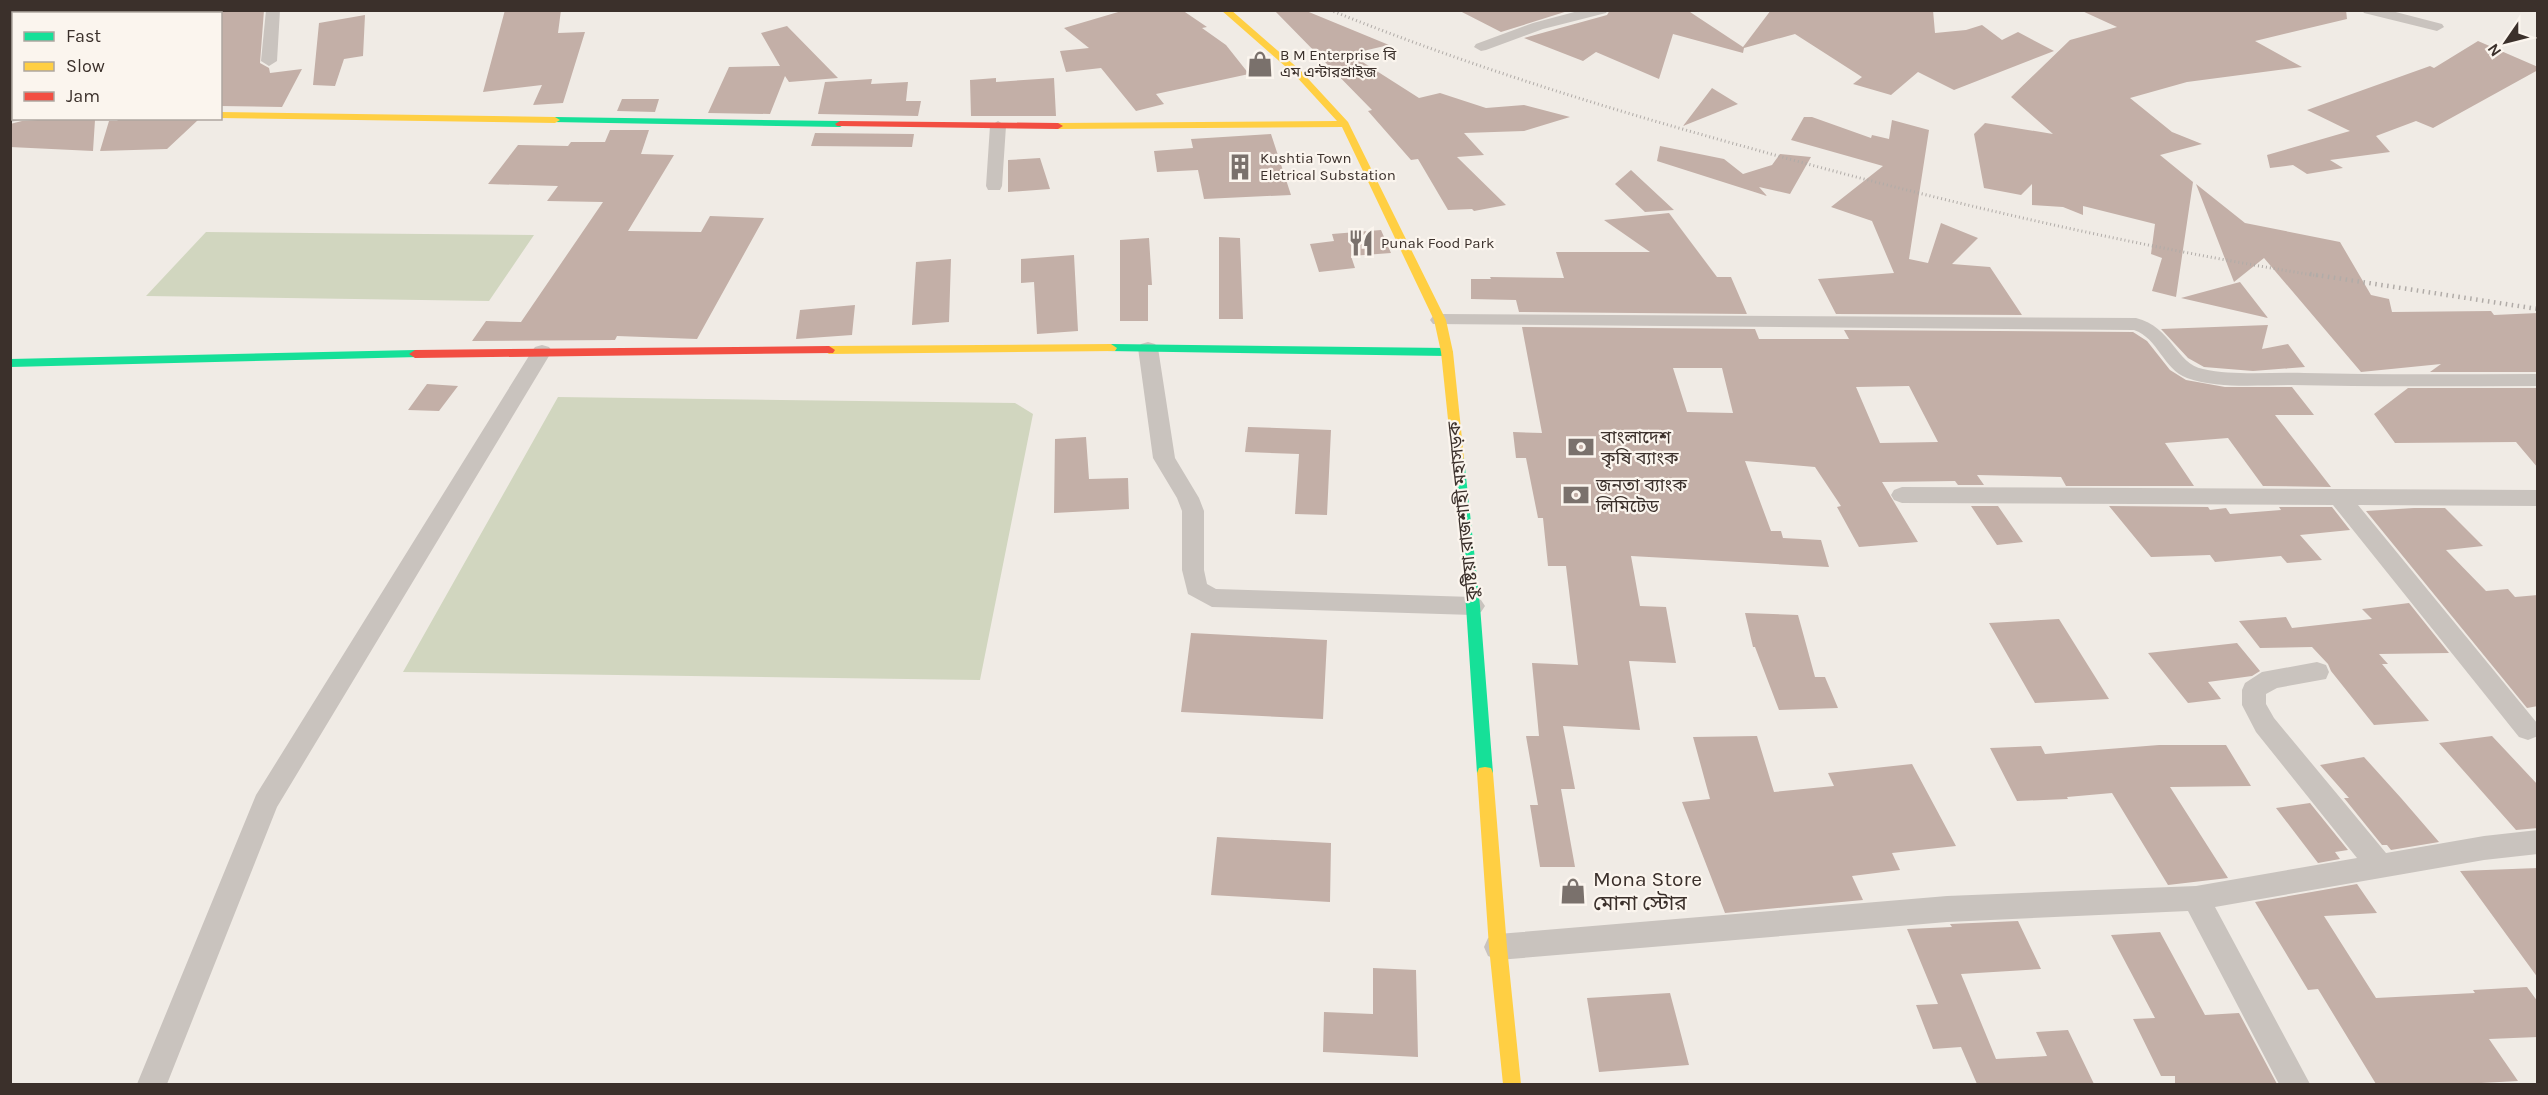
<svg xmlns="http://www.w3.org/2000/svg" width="2548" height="1095" viewBox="0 0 2548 1095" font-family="Karla,'Noto Sans Bengali',sans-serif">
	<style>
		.green { fill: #d1d6bf }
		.building { fill: #c3afa7; fill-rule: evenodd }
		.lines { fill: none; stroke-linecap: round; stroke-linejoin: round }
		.street { fill: #c9c3be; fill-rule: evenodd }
		.fast { fill: #16e098; fill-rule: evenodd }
		.slow { fill: #ffcf43; fill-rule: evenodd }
		.jam { fill: #f24e42; fill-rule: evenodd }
		.rail-far1 { stroke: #b1aca8; stroke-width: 3; stroke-dasharray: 1 3; stroke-linecap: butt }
		.rail { stroke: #b1aca8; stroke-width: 4.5; stroke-dasharray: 1.5 4.5; stroke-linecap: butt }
		.labels { text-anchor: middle; stroke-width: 4.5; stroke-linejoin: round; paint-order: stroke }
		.far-poi-label { font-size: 15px; fill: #3b302b; stroke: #fbf5ee; text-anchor: start }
		.poi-label { font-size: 18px; fill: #3b302b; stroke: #fbf5ee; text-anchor: start }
		.street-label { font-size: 18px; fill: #3b302b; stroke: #fbf5ee }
		.near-poi-label { font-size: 21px; fill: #3b302b; stroke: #fbf5ee; text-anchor: start }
	</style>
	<rect width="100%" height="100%" fill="#f0ebe5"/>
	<!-- green -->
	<path class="green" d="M206,232l328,3 -45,66 -343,-5z
		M558,397l457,6 18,11 -53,266 -577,-8z"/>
	<!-- building -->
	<path class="building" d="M220,10h44l-4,53 9,5 1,5 32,-4 -20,38 -62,-1z
		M505,10h56l-3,23 27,-1 -22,71 -30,2 9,-20 -59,7z
		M1125,10h57l25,17 -5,1 24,17 23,29 -93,20 8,10 -28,7 -35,-43 -35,4 -6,-21 29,-3 -25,-20z
		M1274,10h30l85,35 -39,9 69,44 21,-5 46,15 38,-3 46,12 -46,14 -60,2 20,22 -27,2 49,48 -32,6 -2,-2 -24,1 -30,-51 -7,1 -43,-49 4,-1z
		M1458,10h113l-70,22z
		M1610,10h77l56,37 28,-37h162l2,23 31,-3 16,-5 20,15 16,-8 36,19 -100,39 -36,-18 -27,23 -38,-11 9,-7 -67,-43 -51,14 -1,5 -70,-19 -14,45 -63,-27 -13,9 -59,-23 83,-23z
		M2080,10h266l1,9 -92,22 47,26 -115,15 -57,16 42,34 30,12 -42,11 33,27 -17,115 -24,-6 10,-33 -11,-4 4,-30 -72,-18v9l-20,-8 -31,-2v-21l-11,11 -37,-7 -10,-54 11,-11 68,11 -42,-37 59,-57 47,-13z
		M365,15l-2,41 -19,3 -9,27 -22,-1 6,-62z
		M787,26l51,52 -49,4 -4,-6 -15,38 -62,-1 21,-46 51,-1 -19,-33z
		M2478,41l60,26v3l-105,58 -17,-7 -40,15 14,16 -60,8 13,8 -36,6 -14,-9 -23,3 -3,-13 83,-24 -43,-21 123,-44 4,2z
		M996,78v4l58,-4 2,38h-85l-1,-36z
		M872,79l-1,5 37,-2 -2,19h15l-3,15 -100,-2 7,-32z
		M1712,88l26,16 -55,22z
		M622,99h37l-4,13 -38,-1z
		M1804,117h8l59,21 1,-3 17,4 3,-19 37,10 -20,129 19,4 13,-40 37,15 -26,26 38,3 32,48 -186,-1 -18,-35 76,-6 -22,-52 -41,-14 52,-41 -92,-26z
		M120,118h27l51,2 -31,29 -67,2 9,-30h8z
		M53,119l42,1 -2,31 -83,-4v-23l12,-3z
		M610,130h39l-8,24 33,1 -46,76 73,1 9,-16 54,2 -67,121 -80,-3 -2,4 -143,1 14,-20 35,1 82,-120 -56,-1 11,-15 -70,-2 30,-39 50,1 3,-4h34z
		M815,133l99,1 -2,13 -101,-1z
		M1271,134l20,61 -87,4 -6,-29 -41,2 -3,-21 39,-3 -2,-9z
		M1660,146l64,13 19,15 29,-9 8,-11 31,3 -21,37 -31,-7 8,9 -110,-35z
		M1040,158l10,31 -42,3v-32z
		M1631,170l43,40 -29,2 -30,-28z
		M2196,184l49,39 95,19 31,53 18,4 3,13 99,-1 3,4 44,-2v59h-108l11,-8 -80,8 -97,-114 -30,24z
		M1669,213l48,64h14l16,37 -228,-2 -3,-12 -45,-1v-20h20l-1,-2 74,1 -8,-26h94l-46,-32z
		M1381,230l10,23 -40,3 4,12 -36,4 -9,-28 24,-3 -2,-7z
		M1219,237l21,1 3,81h-24z
		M1149,238l3,47h-4v36h-28v-81z
		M1074,255l4,76 -41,3 -3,-52 -13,1v-24z
		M951,259l-2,63 -37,3 4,-63z
		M2240,282l28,36 -87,-20z
		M855,305l-3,30 -56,4 4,-29z
		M2268,325l-6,24 26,-5 17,23 -52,4 -49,-4 -16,-9 -27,-29z
		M1522,327l233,2 4,10h90l-5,-9 289,2 14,9 23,29 16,10 39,7h67l22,28h-39l56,72 -68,-1 -35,-48 -63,5 29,43h-128l-5,-9 -84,-2 7,10h-26l-3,-4 -73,1 36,60 -59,5 -22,-40 4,-1 -26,-39 -70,-6 26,70h10l2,7 38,2 8,27 -198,-11 9,50 26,1 10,56 -47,-2 11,69 -77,-4 12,63h-14l14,78h-35l-10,-62h8l-12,-69h13l-7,-73 46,2 -12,-99h-18l-5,-48h-5l-12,-60h-10l-3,-26 29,1zM1673,368h49l11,45 -46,-1zM1909,386l29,56 -58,1 -24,-56z
		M427,384l31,2 -19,25 -31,-1z
		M2408,388h130v80l-22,-26 -121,1 -21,-29z
		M1248,427l83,3 -4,85 -32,-1 4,-60 -54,-2z
		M1086,437l3,42 39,-1 1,31 -75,4 1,-74z
		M1971,506h27l25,36 -26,3z
		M2109,506l99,1 2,3 16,-2 4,6 51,-4 -2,-3h53l18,23 -50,5 22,25 -35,3 -6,-7 -66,6 -5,-7 -59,2z
		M2414,508h31l38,38 -37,4 40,41 22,-2 7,8 23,-2v111l-11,2 -161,-197z
		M2409,603l40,50 -70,1 9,10h-6l47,57 -55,4 -43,-54 -3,-7 -16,-17 -52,1 -21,-27 47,-4 6,11 80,-9 -10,-10z
		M1745,613l53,2 17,62h10l13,31 -59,2 -24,-63h-2z
		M2059,619l50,80 -74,4 -46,-80z
		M1191,633l136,7 -4,79 -142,-7z
		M2237,643l23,28 -8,5 -44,6 13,17 -33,4 -40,-50z
		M1757,736l17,56 60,-6 -6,-13 84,-9 44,82 -64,7 8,17 -48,6 11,24 -138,13 -43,-111 28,-3 -17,-62z
		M2492,736l46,49v43l-22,2 -77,-87z
		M2159,745h67l25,41 -81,1 58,91 -60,7 -56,-92 -45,4 1,2 -51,2 -27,-53 51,-2 4,8z
		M2364,757l37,41 38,44 -48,8 -4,-5h-5l-38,-47h5l-29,-33z
		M2310,803l38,47 -13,2 5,7 -22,4 -42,-55z
		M1217,837l114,6 -1,59 -119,-7z
		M2538,868v110l-78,-107z
		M2357,884l20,29 -53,3 52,82 99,-5 -2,-3 54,-3 11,15v35l-49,2 29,42 -55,3h-87l-58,-95 -10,1 -53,-88z
		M2018,921l23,48 -80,5 35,85 51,-3 -11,-24 32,-2 26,54h-117l-16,-37 -28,2 -17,-44 22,-1 -31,-75 45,-2 -2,-3z
		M2160,932l45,83 34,-2 38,71h-102v-8h-14l-28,-57 22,-1 -44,-83z
		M1373,968l43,2 2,87 -95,-5 1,-40 49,2z
		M1670,993l19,72 -90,7 -12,-74z"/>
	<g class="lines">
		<!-- street -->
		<path class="street" d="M266,10h14l-3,51 -8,5 -8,-5z
			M1582,10h26l-2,3 -63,16 -57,21 -5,1 -7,-4 2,-3 57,-21z
			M2362,10h26l54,14 2,3 -7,4 -73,-18z
			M10,112h4v6h7l-1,2 -10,2z
			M998,121l8,5 -4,60 -2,4h-12l-2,-4 4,-60z
			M1440,314l696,4c36,9 40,46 67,51 32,7 68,3 101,4 78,2 156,1 234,1v12c-83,0 -165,1 -247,-1 -33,0 -72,4 -104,-7 -24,-9 -29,-40 -53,-48l-701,-6 -3,-4 3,-4z
			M1148,342l7,2 3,4 17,110 24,40 5,13v59l3,14 9,5 257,8 8,3 4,6 -4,6 -8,3 -261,-8 -24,-13 -6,-24v-59l-5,-13 -24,-40 -15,-110 3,-4z
			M542,345l7,2 3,4 -275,456 -110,277h-30l119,-289 276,-444 3,-4z
			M1902,487l636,3v16l-180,-1 179,218 1,13 -10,4 -9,-3 -186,-232 -431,-2 -8,-3 -3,-5 3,-5z
			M2317,662l9,3 3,7 -3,7 -49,9 -11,6v10l8,14 112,135 98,-17 54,-6v24l-54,6 -269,47 95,177h-31l-91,-173 -241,11 -449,38 -10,-4 -4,-9 4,-9 10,-4 449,-38 249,-10 161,-28 -101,-126 -14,-27v-15l3,-7 17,-11z"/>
		<!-- fast -->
		<path class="fast" d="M555,117l285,4 5,3 -5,3 -288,-5v-4z
			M1111,344l336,4 6,4 -6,4 -340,-5 -2,-3z
			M415,350l4,1 2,3 -2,3 -409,10v-8z
			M1458,454l6,4 16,148 13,167 -2,5 -6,1 -6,-1 -2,-5 -11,-167 -14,-148z"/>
		<!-- slow -->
		<path class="slow" d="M1221,10h10l69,60 48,52 98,198 7,32 11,106 -2,3h-8l-2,-3 -11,-106 -7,-32 -92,-193 -284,2 -5,-3 5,-3 279,-2 -43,-47z
			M220,112l335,5 5,3 -5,3 -335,-5z
			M1111,344l6,4 -2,3 -286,3 -6,-4 6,-4z
			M1485,767l6,1 2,5 14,174 14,137h-18l-14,-137 -12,-174 2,-5z"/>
		<!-- jam -->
		<path class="jam" d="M23,10h12l-4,4h-12z
			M840,121l218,2 5,3 -5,3 -221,-3 -2,-2z
			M829,346l6,4 -2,3 -418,5 -6,-4 6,-4z"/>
		<!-- rail-far1 -->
		<path class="rail-far1" d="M1330,10c136,55 275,98 416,137 188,53 380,98 573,129"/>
		<!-- rail -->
		<path class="rail" d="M2310,274l228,35"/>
	</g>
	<!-- icons -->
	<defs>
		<g id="shop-bare" transform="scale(2.07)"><path d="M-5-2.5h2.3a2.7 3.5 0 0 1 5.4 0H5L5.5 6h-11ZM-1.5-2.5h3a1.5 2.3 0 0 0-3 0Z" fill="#7a716c" stroke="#fbf5ee" stroke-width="2.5" paint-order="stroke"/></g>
		<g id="building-bare" transform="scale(2.07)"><path d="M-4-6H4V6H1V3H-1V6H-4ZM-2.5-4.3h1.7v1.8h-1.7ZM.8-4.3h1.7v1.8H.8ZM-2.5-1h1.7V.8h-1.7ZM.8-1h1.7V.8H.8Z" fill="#7a716c" stroke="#fbf5ee" stroke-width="2.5" paint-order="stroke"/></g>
		<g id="restaurant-bare" transform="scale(2.07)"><path d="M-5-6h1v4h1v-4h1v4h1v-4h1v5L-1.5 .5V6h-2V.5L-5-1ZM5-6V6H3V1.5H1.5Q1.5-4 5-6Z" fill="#7a716c" stroke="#fbf5ee" stroke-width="2.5" paint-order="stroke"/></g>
		<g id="bank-bare" transform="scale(2.07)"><path d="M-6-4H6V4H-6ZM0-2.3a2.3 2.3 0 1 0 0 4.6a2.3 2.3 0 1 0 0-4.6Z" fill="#7a716c" stroke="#fbf5ee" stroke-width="2.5" paint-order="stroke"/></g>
	</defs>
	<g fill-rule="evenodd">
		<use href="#shop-bare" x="1260" y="64"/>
		<use href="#building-bare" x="1240" y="167"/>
		<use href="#restaurant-bare" x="1361" y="243"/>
		<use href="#bank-bare" x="1581" y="447"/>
		<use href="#bank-bare" x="1576" y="495"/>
		<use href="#shop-bare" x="1573" y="891"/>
	</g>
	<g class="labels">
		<!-- far-poi labels -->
		<g class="far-poi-label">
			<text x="1280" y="60">B M Enterprise বি<tspan x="1280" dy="17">এম এন্টারপ্রাইজ</tspan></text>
			<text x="1260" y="163">Kushtia Town<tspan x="1260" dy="17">Eletrical Substation</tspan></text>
			<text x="1381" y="248">Punak Food Park</text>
		</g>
		<!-- poi labels -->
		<g class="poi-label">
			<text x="1601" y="443">বাংলাদেশ<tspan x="1601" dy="21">কৃষি ব্যাংক</tspan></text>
			<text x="1596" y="491">জনতা ব্যাংক<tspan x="1596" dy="21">লিমিটেড</tspan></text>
		</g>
		<!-- street labels -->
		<g class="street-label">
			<text transform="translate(1463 511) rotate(-96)" y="6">কুষ্টিয়া রাজশাহী মহাসড়ক</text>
		</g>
		<!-- near-poi labels -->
		<g class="near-poi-label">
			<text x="1593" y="886">Mona Store<tspan x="1593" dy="24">মোনা স্টোর</tspan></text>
		</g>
	</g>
	<!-- border -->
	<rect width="2548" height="1095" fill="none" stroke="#3b302b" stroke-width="24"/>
	<!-- legend -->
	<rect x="12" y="12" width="210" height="108" fill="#fbf5ee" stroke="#aea6a0" stroke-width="1.5"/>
	<rect x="24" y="32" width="30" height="9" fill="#16e098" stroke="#aea6a0" stroke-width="1.5"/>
	<text x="66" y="42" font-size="18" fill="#3b302b">Fast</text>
	<rect x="24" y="62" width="30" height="9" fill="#ffcf43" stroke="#aea6a0" stroke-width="1.5"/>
	<text x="66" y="72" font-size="18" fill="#3b302b">Slow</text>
	<rect x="24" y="92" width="30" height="9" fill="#f24e42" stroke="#aea6a0" stroke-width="1.5"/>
	<text x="66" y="102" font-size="18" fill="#3b302b">Jam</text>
	<!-- north arrow -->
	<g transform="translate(2506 42) rotate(235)" stroke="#fbf5ee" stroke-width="4.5" paint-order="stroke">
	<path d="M0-4.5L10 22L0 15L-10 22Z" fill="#3b302b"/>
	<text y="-9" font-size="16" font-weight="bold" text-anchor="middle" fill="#3b302b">N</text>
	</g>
</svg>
